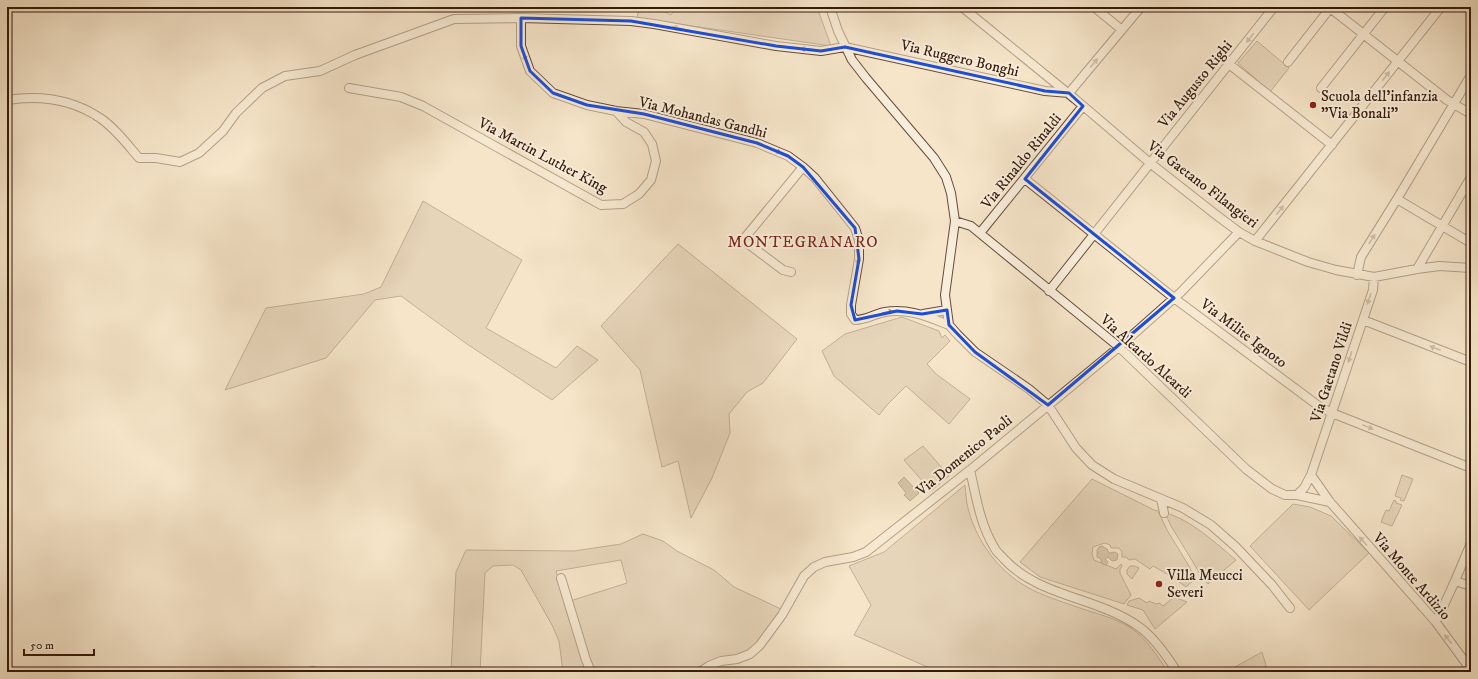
<svg xmlns="http://www.w3.org/2000/svg" width="1478" height="679" viewBox="0 0 1478 679" font-family="'IM FELL DW Pica',serif">
	<style>
		.green { fill: #d5c2a9; stroke: #856e5a }
		.water { fill: #b4a088; stroke: #816a56 }
		.lines { fill: none; stroke-linecap: round; stroke-linejoin: round }
		.minor-casing { stroke: #654d3a; stroke-width: 10 }
		.minor { stroke: #f9eedc; stroke-width: 8 }
		.oneway { fill: #a18f7e }
		.marked { fill: none; stroke: #1d4ed8; stroke-width: 3; stroke-linejoin: round }
		.poi-dot { fill: #8f2418; stroke: #f9eedc; stroke-width: 1.5 }
		.labels { text-anchor: middle; stroke-width: 4; stroke-linejoin: round; paint-order: stroke }
		.street-label { font-size: 15px; fill: #351a0a; stroke: #f9eedc }
		.poi-label { font-size: 15px; fill: #351a0a; stroke: #f9eedc; text-anchor: start }
		.neighbourhood-label { font-size: 16px; letter-spacing: 1px; fill: #7a1f14; stroke: #f9eedc }
	</style>
	<rect width="100%" height="100%" fill="#f6e5c9"/>
	<filter id="stains"><feTurbulence type="fractalNoise" baseFrequency=".005" numOctaves="4"/><feColorMatrix values="0 0 0 0 .2 0 0 0 0 .09 0 0 0 0 .02 0 0 0 .5 -.17"/></filter>
	<radialGradient id="worn" r=".72"><stop offset=".6" stop-color="#630" stop-opacity="0"/><stop offset="1" stop-color="#630" stop-opacity=".3"/></radialGradient>
	<!-- green -->
	<path class="green" d="M644,7h12l15,8 5,-8h141l14,39 -194,-28 1,-5z
		M1257,41l32,27 -19,24 -32,-29z
		M423,201l99,59 -36,68 70,40 21,-22 21,14 -46,40 -85,-56 -66,-48 -26,4 -49,58 -101,32 41,-82 98,-14 17,-7z
		M678,244l119,95 -34,44 -16,9 -18,22 1,19 -18,45 -21,40 -13,-57 -16,6 -22,-97 -39,-44z
		M902,317l37,14 3,7 3,-3 5,6 -23,23 9,10 34,25 -21,25 -43,-38 -19,19 -8,10 -45,-39 -12,-25 23,-17z
		M923,446l26,30 -18,15 -27,-31z
		M1402,475l11,4 -9,22 -4,-1 1,-2 -6,-2z
		M1092,479l62,31 4,1 9,19 22,36 6,13 -9,8 -12,-9 -21,-12 -3,3 -15,-10 -6,1 -3,-3h-4v-5l-3,-4h-8l-1,-3 -5,-2 -12,4 -1,7 2,6 22,9 5,-5 1,2 -2,3v4l11,22 -7,9 -84,-27 -20,-15z
		M965,485c1,8 1,18 4,27 9,31 30,59 58,75 16,9 36,15 53,21 18,6 35,10 51,20 16,11 27,29 37,44h-159l-16,-5 -20,1 -18,4h-16l-85,-37 17,-30 -22,-39 35,-14z
		M1394,500l2,1v2l6,2 -10,21 -11,-4 5,-12 3,1z
		M1293,504l17,3 21,9 38,37 -60,57 -59,-64z
		M1165,513c24,5 53,32 71,47l-28,24 -6,-7 -31,-51z
		M643,534l20,7 14,10 37,19 20,17 47,22 -25,35 -12,10 -39,10 -10,8h-102l-23,-71 57,-18 -6,-23 -65,11 11,42 20,59h-24l-4,-31 -7,-16 -31,-55 -8,-5 -20,1 -8,7 -5,99h-29l5,-100 10,-22 108,1 47,-7z
		M1130,566h5l4,2 -7,11 -5,-5v-4z
		M1174,597l13,5 -32,27 -12,-19 -16,-5 2,-4 10,-3 8,5 2,-2 7,3 3,-1 4,3z
		M1262,652l6,20h-42z
		M312,666l17,6h-29z"/>
	<!-- water -->
	<path class="water" d="M904,477l15,16 -9,8 -6,-6 2,-2 -8,-10z
		M1102,546l5,3 2,4 6,-1 3,2 -1,6 -5,1 -4,-4 -3,2 3,3 -2,3 -5,-2v-4l-4,-2v-7l2,-3z"/>
	<g class="lines">
		<!-- minor casing -->
		<g class="minor-casing">
			<path id="minor" d="M830,7l8,24 14,29 14,18 68,80 12,19 5,16 4,28 -10,74 4,30 8,9 18,18 54,37 19,16 28,43 16,17 22,14 69,29 28,17 25,22 36,38 18,23
				M962,7l113,92 75,64 65,51 24,18 16,9 53,21 28,8 38,7 43,-8 22,-3 32,2
				M1094,7l28,23
				M1329,7l118,93 24,14
				M521,18v28l9,25 23,22 34,12 29,6 28,3 113,29 31,13 15,11 12,11 40,50 4,13v18l-8,46v9l4,6c11,0 19,-6 30,-8 24,-4 43,5 64,13
				M1288,62l43,-55
				M1229,64l103,81
				M349,88l52,9 22,9 178,99 22,-1 16,-10 12,-14 5,-19 -4,-17 -8,-12 -18,-10 -10,-11
				M1321,88l64,-81
				M1069,93l72,-86
				M7,100c32,-5 65,-1 93,18 15,10 27,26 39,40h17l24,4 19,-9 24,-22 13,-18 26,-25 23,-12 35,-5 35,-16 99,-36 67,-1 110,3 23,3 122,22 45,5 24,-4 200,44 24,2
				M1025,179l149,119 146,109 12,6 139,55
				M1397,199l74,44
				M955,221l16,5 148,121 127,122 26,20 13,6h12l7,-7 7,-13 62,-185 1,-13
				M980,233l103,-127
				M1255,241l186,-234
				M1417,269l54,-92
				M791,272l-8,-2 -40,-30 60,-73
				M1357,275l4,-18 36,-58 74,-124
				M1049,291l225,-284
				M923,314l24,-4
				M1363,320l108,42
				M970,470c6,26 10,54 24,77 2,5 7,8 10,12 35,38 93,38 134,67 16,11 29,30 39,46
				M1311,475l19,27 105,119 36,49
				M1297,495l33,7
				M1161,499l3,14
				M561,578l25,82 5,12
				M1455,581l16,5
				M1435,621l3,-3 17,-37 16,-38
				M700,672l9,-6 12,-5 16,-2 13,-5 10,-9 22,-30 22,-39 10,-9 11,-5 28,-5 13,-5 104,-82 149,-123 62,-55 58,-60"/>
		</g>
		<!-- minor -->
		<use href="#minor" class="minor"/>
	</g>
	<!-- one-way arrows -->
	<defs><path id="oneway-solid" d="M-6-.8H1V-3.2L6.5 0L1 3.2V.8H-6Z"/></defs>
	<g class="oneway">
		<use href="#oneway-solid" transform="translate(678 28) rotate(-169)"/>
		<use href="#oneway-solid" transform="translate(1250 38) rotate(129)"/>
		<use href="#oneway-solid" transform="translate(806 49) rotate(-174)"/>
		<use href="#oneway-solid" transform="translate(524 56) rotate(69)"/>
		<use href="#oneway-solid" transform="translate(1094 63) rotate(-50)"/>
		<use href="#oneway-solid" transform="translate(1386 76) rotate(-52)"/>
		<use href="#oneway-solid" transform="translate(776 151) rotate(23)"/>
		<use href="#oneway-solid" transform="translate(1280 210) rotate(-51)"/>
		<use href="#oneway-solid" transform="translate(1372 239) rotate(-58)"/>
		<use href="#oneway-solid" transform="translate(858 259) rotate(95)"/>
		<use href="#oneway-solid" transform="translate(1369 299) rotate(108)"/>
		<use href="#oneway-solid" transform="translate(888 312) rotate(-9)"/>
		<use href="#oneway-solid" transform="translate(1435 348) rotate(-159)"/>
		<use href="#oneway-solid" transform="translate(1350 357) rotate(108)"/>
		<use href="#oneway-solid" transform="translate(1368 427) rotate(22)"/>
		<use href="#oneway-solid" transform="translate(1363 541) rotate(-132)"/>
		<use href="#oneway-solid" transform="translate(1448 639) rotate(-128)"/>
	</g>
	<!-- marked area -->
	<path d="M0 0H1478V679H0ZM521,18l110,3 145,25 45,5 24,-4 200,44 24,2 14,13 -58,73 149,119 -126,107 -73,-53 -26,-27 -2,-15 -25,4 -25,-3 -42,9 -4,-15 8,-46 -4,-31 -52,-61 -15,-11 -31,-13 -113,-29 -57,-9 -34,-12 -23,-22 -9,-25z" fill="#f6e5c9" fill-opacity=".55" fill-rule="evenodd"/>
	<path class="marked" d="M521,18l110,3 145,25 45,5 24,-4 200,44 24,2 14,13 -58,73 149,119 -126,107 -73,-53 -26,-27 -2,-15 -25,4 -25,-3 -42,9 -4,-15 8,-46 -4,-31 -52,-61 -15,-11 -31,-13 -113,-29 -57,-9 -34,-12 -23,-22 -9,-25z"/>
	<!-- markers -->
	<g class="poi-dot">
		<circle cx="1313" cy="105" r="4"/>
		<circle cx="1159" cy="584" r="4"/>
	</g>
	<g class="labels">
		<!-- street labels -->
		<g class="street-label">
			<text transform="translate(960 58) rotate(13)" y="5">Via Ruggero Bonghi</text>
			<text transform="translate(1195 84) rotate(-51)" y="5">Via Augusto Righi</text>
			<text transform="translate(703 117) rotate(14)" y="5">Via Mohandas Gandhi</text>
			<text transform="translate(543 155) rotate(28)" y="5">Via Martin Luther King</text>
			<text transform="translate(1021 161) rotate(-51)" y="5">Via Rinaldo Rinaldi</text>
			<text transform="translate(1203 184) rotate(37)" y="5">Via Gaetano Filangieri</text>
			<text transform="translate(1244 333) rotate(37)" y="5">Via Milite Ignoto</text>
			<text transform="translate(1146 356) rotate(42)" y="5">Via Aleardo Aleardi</text>
			<text transform="translate(1331 372) rotate(-72)" y="5">Via Gaetano Vildi</text>
			<text transform="translate(964 455) rotate(-39)" y="5">Via Domenico Paoli</text>
			<text transform="translate(1412 576) rotate(49)" y="5">Via Monte Ardizio</text>
		</g>
		<!-- poi labels -->
		<g class="poi-label">
			<text x="1321" y="101">Scuola dell'infanzia<tspan x="1321" dy="17">"Via Bonali"</tspan></text>
			<text x="1167" y="580">Villa Meucci<tspan x="1167" dy="17">Severi</tspan></text>
		</g>
		<!-- neighbourhood labels -->
		<g class="neighbourhood-label">
			<text x="803" y="247">MONTEGRANARO</text>
		</g>
	</g>
	<!-- margin -->
	<rect width="1478" height="679" fill="none" stroke="#f6e5c9" stroke-width="24"/>
	<rect x="8" y="8" width="1462" height="663" fill="none" stroke="#351a0a" stroke-width="2"/>
	<rect x="12" y="12" width="1454" height="655" fill="none" stroke="#351a0a"/>
	<!-- scale -->
	<path d="M24 649v6h70v-6" fill="none" stroke="#351a0a" stroke-width="2"/>
	<text x="30" y="649" font-size="12" fill="#351a0a" stroke="#f9eedc" stroke-width="3" paint-order="stroke">50 m</text>
	<rect width="100%" height="100%" filter="url(#stains)"/>
	<rect width="100%" height="100%" fill="url(#worn)"/>
</svg>
